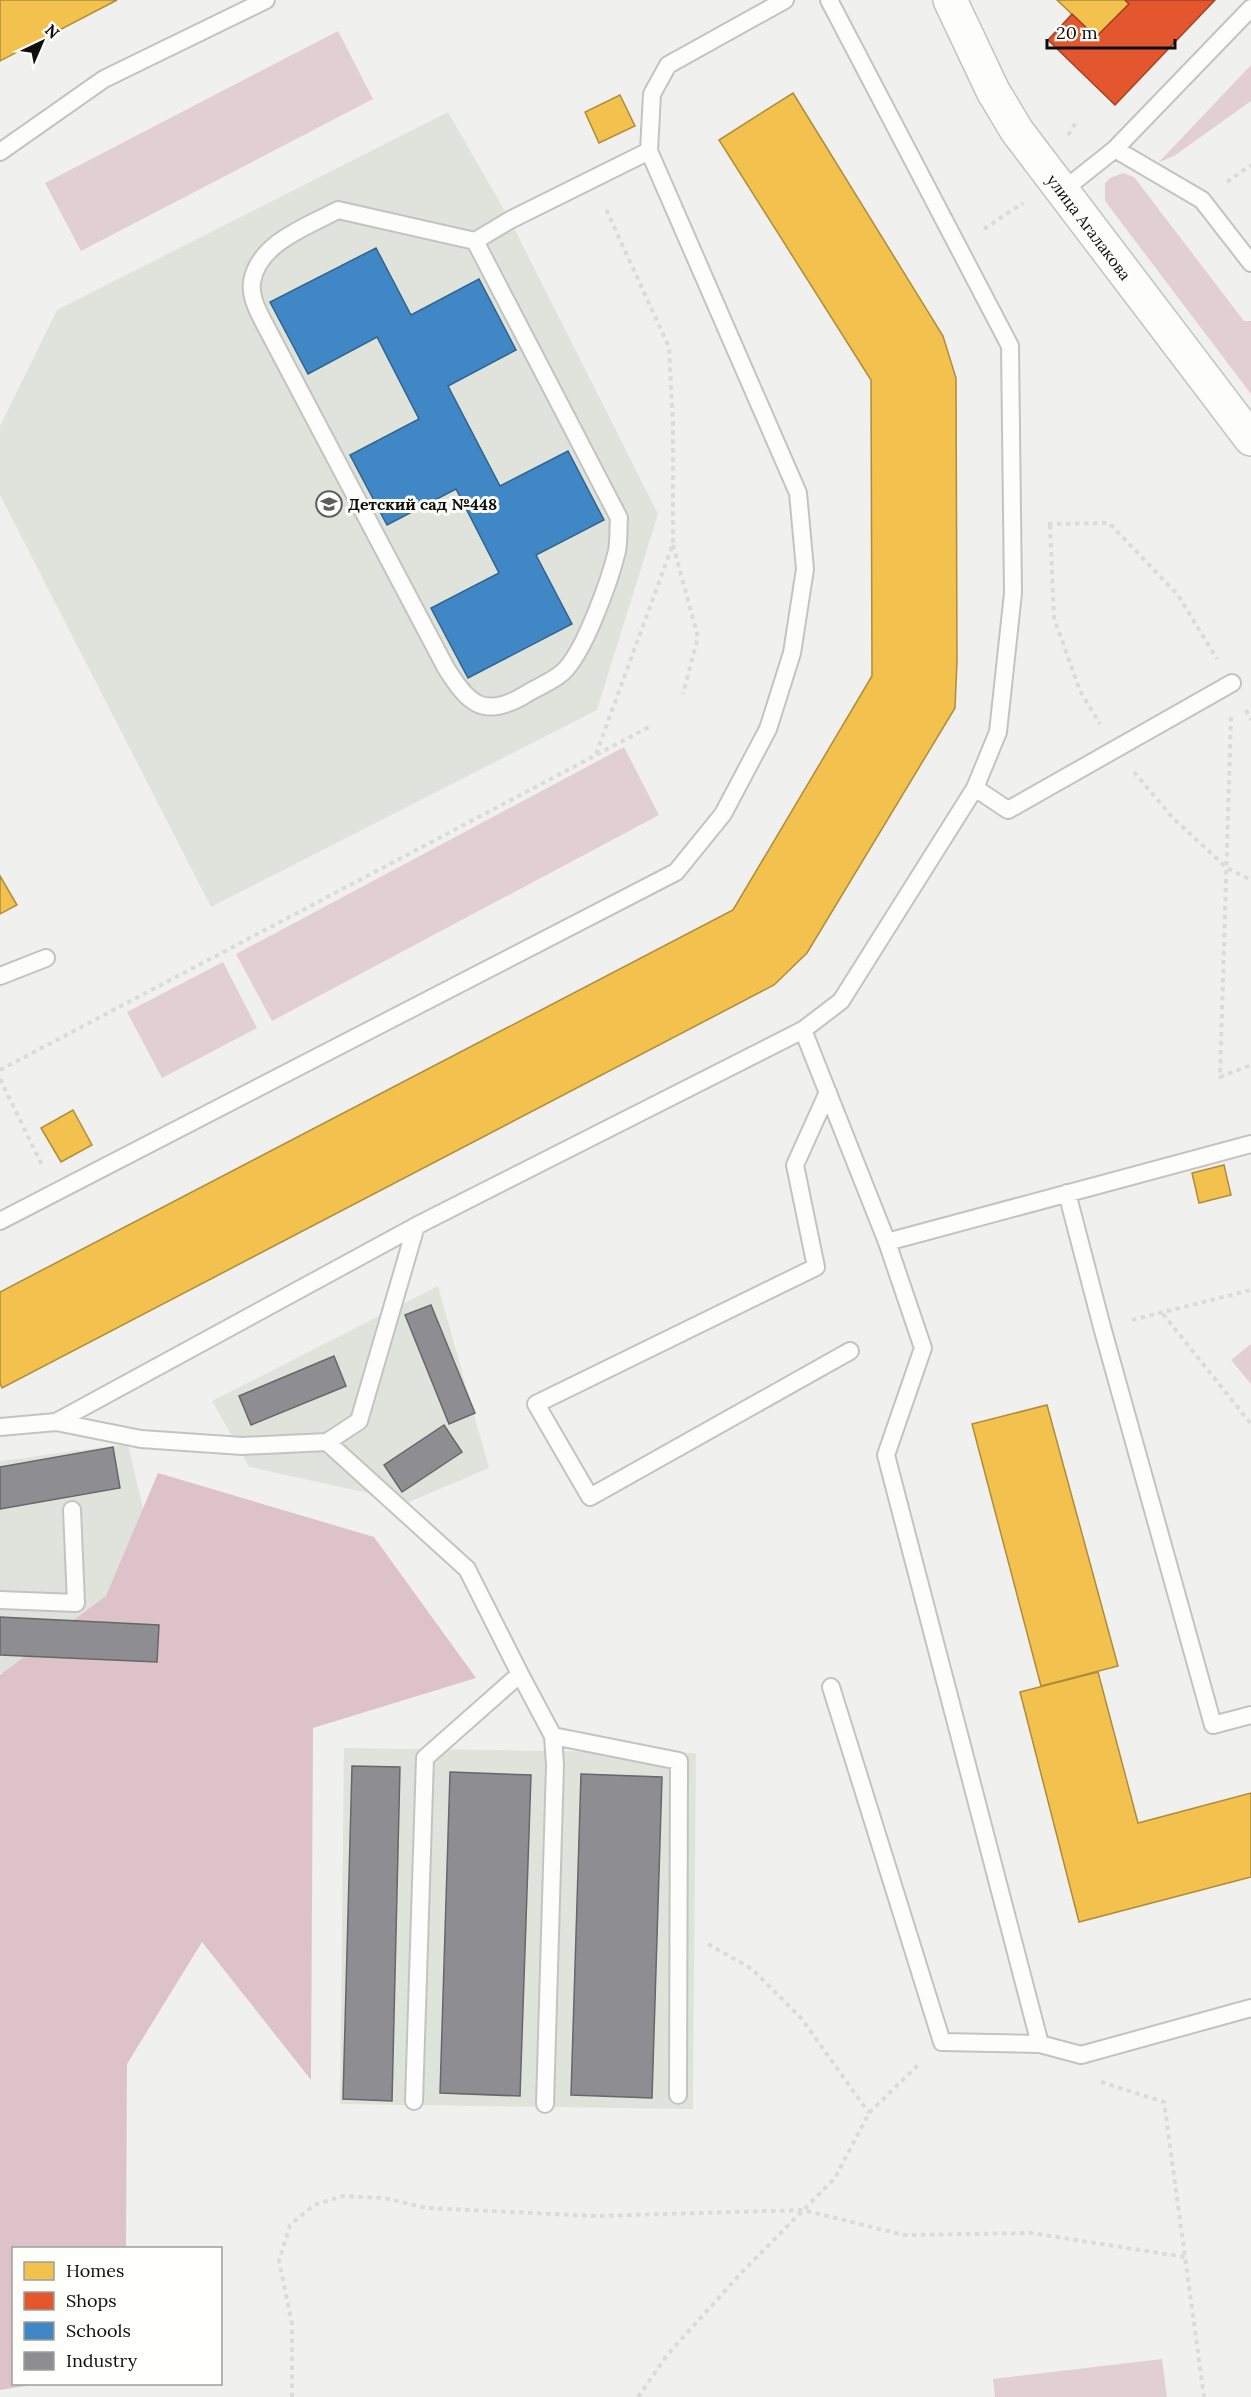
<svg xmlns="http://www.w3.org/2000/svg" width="1251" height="2397" viewBox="0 0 1251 2397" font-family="Lora,serif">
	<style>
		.built { fill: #e0e3db }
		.green { fill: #e1cfd4 }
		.forest { fill: #ddc2ca }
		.homes { fill: #f2c14e; stroke: #ae8c3a; stroke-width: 1.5 }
		.shops { fill: #e4572e; stroke: #a44124; stroke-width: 1.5 }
		.schools { fill: #3f88c5; stroke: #30648e; stroke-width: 1.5 }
		.industry { fill: #8d8d92; stroke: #67676a; stroke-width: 1.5 }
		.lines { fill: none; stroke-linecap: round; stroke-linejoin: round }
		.service-casing { stroke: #c3c4c2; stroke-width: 20 }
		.minor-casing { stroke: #c3c4c2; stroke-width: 36 }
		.path { stroke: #dbdbda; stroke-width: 4; stroke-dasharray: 4.5 4.5; stroke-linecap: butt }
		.service { stroke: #fdfdfc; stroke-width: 16 }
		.minor { stroke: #fdfdfc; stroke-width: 33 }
		.labels { text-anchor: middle; stroke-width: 6; stroke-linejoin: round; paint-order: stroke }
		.street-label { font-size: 16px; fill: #0e0f0d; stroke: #fefffb }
		.poi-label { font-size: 16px; font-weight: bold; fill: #0e0f0d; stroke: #fefffb; text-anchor: start }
	</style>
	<rect width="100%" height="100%" fill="#f0f1ee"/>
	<!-- built -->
	<path class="built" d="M448,112l62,108 148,294 -61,196 -386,197 -211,-412v-69l57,-116z
		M438,1286l51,182 -80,34 -160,-35 -37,-66z
		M128,1444l52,225 -180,4v-212z
		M344,1748l352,5 -3,356 -353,-5z"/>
	<!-- green -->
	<path class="green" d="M338,31l35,68 -292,152 -36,-68z
		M1251,65v36l-77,55 -15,6z
		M1123,173l11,4 110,144h7v73l-146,-193v-18l5,-5z
		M624,747l35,68 -387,206 -36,-67z
		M223,962l34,66 -95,50 -35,-66z
		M1251,1344v40l-20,-24z
		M1162,2359l5,38h-172l-2,-18z"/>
	<!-- forest -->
	<path class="forest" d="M158,1473l216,64 102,141 -163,50 -2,352 -109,-138 -75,122 -1,184h-112v136h23l-37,6v-715l106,-79z"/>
	<!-- homes -->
	<path class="homes" d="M0,0h117l-117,61z
		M1057,0h68l4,4 -33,33z
		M793,93l150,243 13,42 1,283 -2,47 -148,245 -33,32 -772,403 -2,-5v-91l733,-382 139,-234 -1,-296 -152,-240z
		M620,95l15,31 -36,17 -14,-31z
		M0,876l17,29 -17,9z
		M73,1110l19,35 -31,17 -20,-34z
		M1224,1165l7,30 -32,8 -7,-30z
		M1047,1405l71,261 -77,20 -69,-262z
		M1098,1672l40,151 113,-30v84l-172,45 -59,-230z"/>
	<!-- shops -->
	<path class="shops" d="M1125,0h90l-100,105 -67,-65 24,-26 24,23 33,-33z"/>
	<!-- schools -->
	<path class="schools" d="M376,248l35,67 68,-36 37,71 -68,36 52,100 68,-35 36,69 -68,35 36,69 -104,54 -37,-70 68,-35 -43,-84 -69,36 -37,-70 69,-36 -42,-82 -69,37 -38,-72z"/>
	<!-- industry -->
	<path class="industry" d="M431,1305l44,108 -26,11 -44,-109z
		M334,1356l12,30 -95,39 -12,-29z
		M444,1425l18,27 -60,40 -18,-27z
		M113,1447l7,41 -120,21v-42z
		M0,1617l159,8 -2,37 -157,-7z
		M352,1766l48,1 -8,334 -49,-2z
		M450,1772l81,3 -11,321 -80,-3z
		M581,1774l81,3 -10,321 -81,-3z"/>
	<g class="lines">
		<!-- service casing -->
		<g class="service-casing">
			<path id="service" d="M1115,149l87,51 49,63
				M0,152l104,-73 162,-79
				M1061,192l54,-43 136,-141
				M475,241l144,277c-1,11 0,23 -2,33 -7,29 -33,102 -54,121 -11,10 -28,16 -40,24 -40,23 -55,7 -77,-28l-183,-347c-6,-12 -13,-25 -11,-39 6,-39 56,-56 86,-72l137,31 35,-21 139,-69
				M975,788l33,22 224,-127
				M0,976l46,-18
				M803,1030l84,212 36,106 -37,107 154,589 41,11 170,-47
				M828,1092l-33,73 21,102 -280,137 54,93 260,-146
				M1067,1193l35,134 111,398 38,-10
				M0,1221l676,-349 47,-58 45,-85 24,-76 13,-84 -7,-76 -149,-342 3,-57 16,-29 117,-65
				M887,1242l364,-98
				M56,1422l85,17 101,7 85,-4 32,-21 57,-195
				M0,1427l56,-5 360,-196 387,-196 38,-29 134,-213 23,-56 15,-139 -3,-247 -181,-346
				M327,1442l140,127 53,105 33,62 2,29 -10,339
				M0,1600l76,3 -4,-93
				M831,1687l111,355 98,2
				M553,1736l126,25 -1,334
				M414,2101l11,-343 95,-84"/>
		</g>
		<!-- minor casing -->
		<g class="minor-casing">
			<path id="minor" d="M950,0l43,91 24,40 234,308"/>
		</g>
		<!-- path -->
		<path class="path" d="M1068,135l9,-14
			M1227,182l24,-17
			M984,229l39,-26
			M1048,524l61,-1 69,72 39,64
			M1050,525l4,93 26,73 20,33
			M673,545l25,92 -15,57
			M1246,710l5,10
			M1231,717l-11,360 31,-12
			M596,754l77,-210v-119l-4,-78 -64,-140
			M1134,772l39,46 54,50 24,12
			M0,1070l649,-343
			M0,1079l42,86
			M1163,1314l88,110
			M1132,1320l119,-30
			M708,1944l44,25 49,49 68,95
			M1101,2082l63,20 40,295
			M292,2397v-73l-13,-63 11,-36 24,-20 29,-9 41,2 43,10 169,8 207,-6 101,25 127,-2 154,24
			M638,2397l30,-43 74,-82 93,-94 34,-65 51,-50"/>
		<!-- service -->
		<use href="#service" class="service"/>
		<!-- minor -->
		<use href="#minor" class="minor"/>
	</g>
	<!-- icons -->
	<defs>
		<g id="school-ring" transform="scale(1.35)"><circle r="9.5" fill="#fefffb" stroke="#5d5e5c" stroke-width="1.5"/><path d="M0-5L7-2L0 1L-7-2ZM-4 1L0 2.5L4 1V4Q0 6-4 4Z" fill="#5d5e5c"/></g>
	</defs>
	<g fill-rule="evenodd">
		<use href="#school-ring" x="329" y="504"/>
	</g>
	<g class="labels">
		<!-- street labels -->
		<g class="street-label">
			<text transform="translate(1089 227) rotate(53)" y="6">улица Агалакова</text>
		</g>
		<!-- poi labels -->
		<g class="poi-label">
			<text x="348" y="510">Детский сад №448</text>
		</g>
	</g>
	<!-- legend -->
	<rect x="12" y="2247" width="210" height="138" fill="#fefffb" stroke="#9e9f9c" stroke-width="1.5"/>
	<rect x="24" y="2262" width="30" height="18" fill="#f2c14e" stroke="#9e9f9c" stroke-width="1.5"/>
	<text x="66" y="2277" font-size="18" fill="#0e0f0d">Homes</text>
	<rect x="24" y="2292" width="30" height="18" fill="#e4572e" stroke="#9e9f9c" stroke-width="1.5"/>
	<text x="66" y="2307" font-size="18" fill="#0e0f0d">Shops</text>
	<rect x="24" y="2322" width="30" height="18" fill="#3f88c5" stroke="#9e9f9c" stroke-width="1.5"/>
	<text x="66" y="2337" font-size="18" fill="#0e0f0d">Schools</text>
	<rect x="24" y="2352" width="30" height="18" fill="#8d8d92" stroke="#9e9f9c" stroke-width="1.5"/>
	<text x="66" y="2367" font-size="18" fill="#0e0f0d">Industry</text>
	<!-- north arrow -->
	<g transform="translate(42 42) rotate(44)" stroke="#fefffb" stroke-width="4.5" paint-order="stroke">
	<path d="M0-4.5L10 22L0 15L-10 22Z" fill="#0e0f0d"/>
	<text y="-9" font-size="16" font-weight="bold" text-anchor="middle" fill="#0e0f0d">N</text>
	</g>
	<!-- scale -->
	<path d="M1047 39v9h128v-9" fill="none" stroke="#0e0f0d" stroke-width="3"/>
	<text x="1056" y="39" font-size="18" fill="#0e0f0d" stroke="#fefffb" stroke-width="4.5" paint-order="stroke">20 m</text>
</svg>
